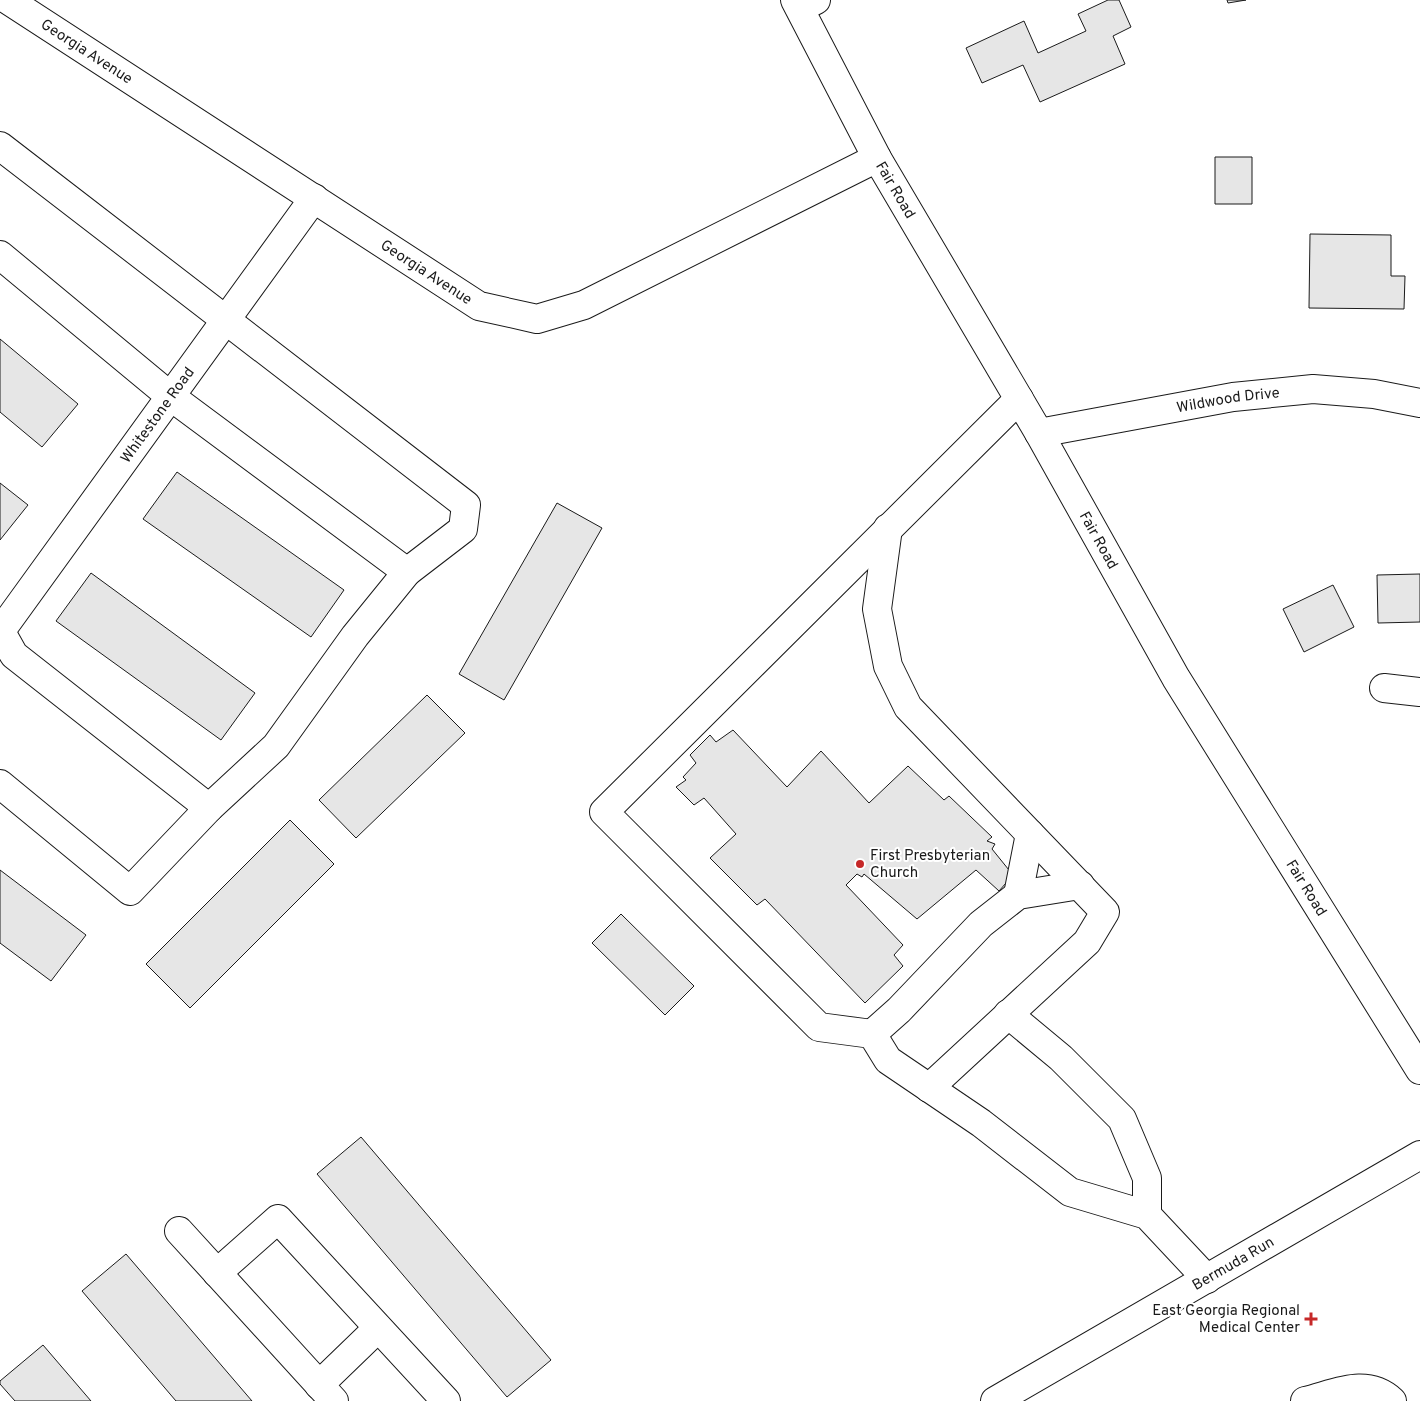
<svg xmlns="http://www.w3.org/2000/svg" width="1420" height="1401" viewBox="0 0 1420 1401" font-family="Overpass,sans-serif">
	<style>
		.building { fill: #e6e6e6; stroke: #1a1a1a }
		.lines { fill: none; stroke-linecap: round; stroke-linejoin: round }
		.minor-casing { stroke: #1a1a1a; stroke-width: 30 }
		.major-casing { stroke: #1a1a1a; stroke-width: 30 }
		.minor { stroke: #fff; stroke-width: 28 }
		.major { stroke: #fff; stroke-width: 28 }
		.poi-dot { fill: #c62828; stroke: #fff; stroke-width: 2 }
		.labels { text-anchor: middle; stroke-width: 4; stroke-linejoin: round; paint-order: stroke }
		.street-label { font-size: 15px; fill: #1a1a1a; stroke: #fff }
		.poi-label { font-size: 15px; fill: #1a1a1a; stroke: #fff; text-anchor: start }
	</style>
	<rect width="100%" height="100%" fill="#fff"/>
	<!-- building -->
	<path class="building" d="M1108,0h11l12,27 -18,9 12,28 -85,38 -17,-37 -41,18 -16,-35 58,-27 14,32 48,-22 -8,-17z
		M1227,0h19l-18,3z
		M1215,157h37v47h-37z
		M1310,234l81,1v41h14l-1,33 -95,-1z
		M0,339l78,65 -36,43 -42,-35z
		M177,472l167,118 -33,47 -168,-118z
		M0,483l28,22 -28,35z
		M557,503l45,25 -98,172 -45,-26z
		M91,573l164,120 -34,47 -165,-119z
		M1420,574v48l-42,1 -1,-48z
		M1333,585l21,42 -50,25 -21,-43z
		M427,695l38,38 -109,105 -37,-38z
		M733,730l54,57 34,-36 48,52 39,-37 36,34 5,-4 43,41 -5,4 8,3 -3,5 21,26 -14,16 -23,-21 -59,49 -53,-45 -2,3 -5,-3 -11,11 57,60 -9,10 9,11 -38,37 -100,-104 -8,6 -47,-47 26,-24 -32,-36 -10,7 -18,-18 10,-7 -3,-3 13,-14 -6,-8 20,-20 6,7z
		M290,820l44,44 -144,144 -44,-44z
		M0,870l86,65 -35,46 -51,-38z
		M621,914l73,72 -29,29 -73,-72z
		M361,1137l190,223 -44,37 -190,-223z
		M126,1254l126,147h-76l-94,-110z
		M43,1345l48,56h-76l-15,-17v-3z"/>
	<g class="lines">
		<!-- minor casing -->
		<g class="minor-casing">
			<g id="minor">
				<path id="s1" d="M8,0l471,306 58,13 47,-14 293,-147"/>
				<path d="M800,8l16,-8"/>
				<path d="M0,146l466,359 -3,24 -56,43"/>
				<path d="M0,255l170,141 237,176 -52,64 -79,110 -67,62"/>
				<path d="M1019,399l-415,413 215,215 53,7 16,26 93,63 89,69 77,23 60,64"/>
				<path id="s2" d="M1039,433l194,-36 80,-8 61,5 46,9"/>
				<path d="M888,528l-11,81 11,57 20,41 197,205 -18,30 -158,146"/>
				<path d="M0,630l14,25 195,153 -79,83 -130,-107"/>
				<path id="s3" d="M0,632l314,-434"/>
				<path d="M1384,688l36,4"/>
				<path d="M1018,895l12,-61"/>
				<path d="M1008,1014l53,44 61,61 25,59v37"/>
				<path d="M872,1034l27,-24 82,-86 37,-29 62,-10"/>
				<path d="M179,1231l155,170"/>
				<path d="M217,1273l61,-54 168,182"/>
				<path d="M319,1385l59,-57"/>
				<path id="s4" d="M995,1401l425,-246"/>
				<path d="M1305,1401c30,-7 61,-24 87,0"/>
			</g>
		</g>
		<!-- major casing -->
		<g class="major-casing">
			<g id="major">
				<path id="s5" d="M795,0l82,158 162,275 137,245 244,392"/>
			</g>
		</g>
		<!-- minor -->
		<use href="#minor" class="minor"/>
		<!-- major -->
		<use href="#major" class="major"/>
	</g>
	<!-- markers -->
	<g class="poi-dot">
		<circle cx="860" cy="864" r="5"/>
		<path d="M1308.5 1311.5h5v5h5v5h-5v5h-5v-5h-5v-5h5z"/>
	</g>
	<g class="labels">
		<!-- street labels -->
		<g class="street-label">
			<text dy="5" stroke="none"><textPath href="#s1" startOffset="94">Georgia Avenue</textPath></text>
			<text dy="5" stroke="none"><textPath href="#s5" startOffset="215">Fair Road</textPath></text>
			<text dy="5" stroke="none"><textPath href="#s1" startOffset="499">Georgia Avenue</textPath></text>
			<text dy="5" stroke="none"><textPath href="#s2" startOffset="192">Wildwood Drive</textPath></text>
			<text dy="5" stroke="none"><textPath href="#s3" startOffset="268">Whitestone Road</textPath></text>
			<text dy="5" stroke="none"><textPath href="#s5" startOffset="620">Fair Road</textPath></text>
			<text dy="5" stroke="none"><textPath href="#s5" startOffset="1025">Fair Road</textPath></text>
			<text dy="5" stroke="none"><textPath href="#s4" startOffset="275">Bermuda Run</textPath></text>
		</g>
		<!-- poi labels -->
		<g class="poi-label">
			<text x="870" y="860">First Presbyterian<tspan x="870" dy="17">Church</tspan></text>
			<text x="1300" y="1315" text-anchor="end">East Georgia Regional<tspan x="1300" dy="17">Medical Center</tspan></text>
		</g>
	</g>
</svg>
